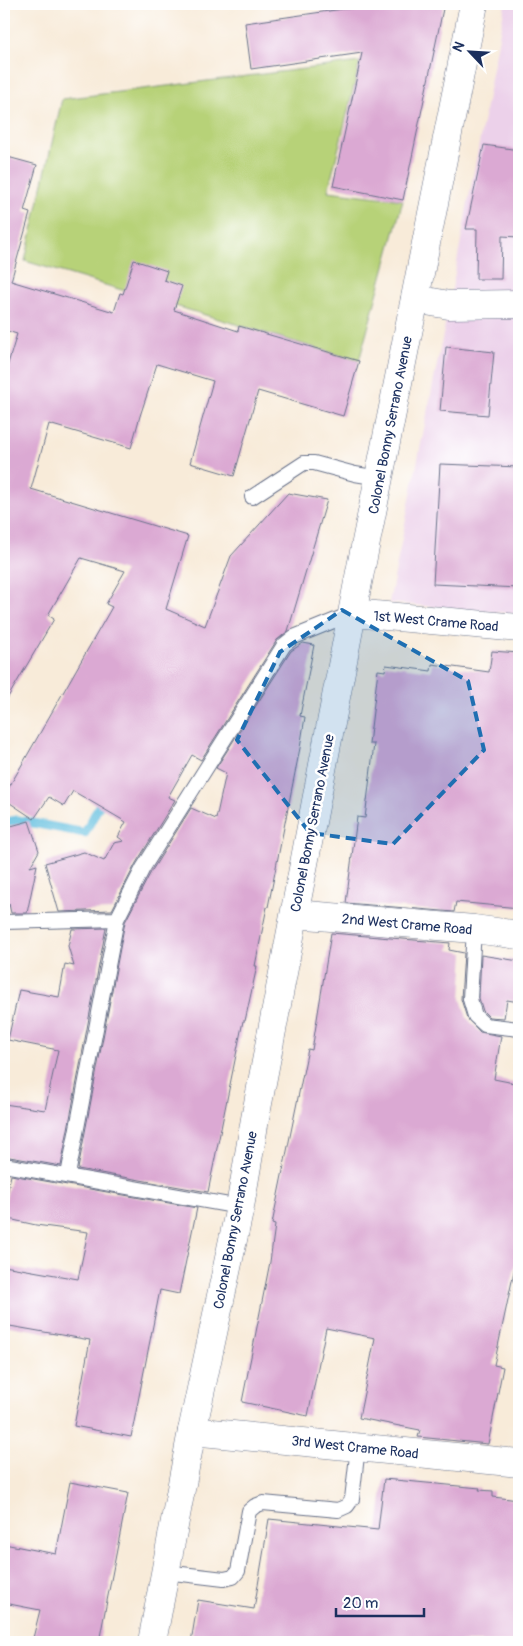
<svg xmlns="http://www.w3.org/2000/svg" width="523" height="1646" viewBox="0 0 523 1646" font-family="Pangolin,sans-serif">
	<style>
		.built { fill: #ecd1ea }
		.green { fill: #b7d278; stroke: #69806b }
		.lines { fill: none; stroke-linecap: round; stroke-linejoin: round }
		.stream { stroke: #60bede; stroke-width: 9 }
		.building { fill: #dba9d3 }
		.service-casing { stroke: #687189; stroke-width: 16 }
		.minor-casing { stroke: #687189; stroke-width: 29 }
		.secondary-casing { stroke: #687189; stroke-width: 29 }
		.service { stroke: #fff; stroke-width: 14 }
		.minor { stroke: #fff; stroke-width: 28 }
		.secondary { stroke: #fff; stroke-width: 28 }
		.marked { fill: #1f6fb2; fill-opacity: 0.2; stroke: #1f6fb2; stroke-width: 4; stroke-dasharray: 10 6; stroke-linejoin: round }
		.labels { text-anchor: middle; stroke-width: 5; stroke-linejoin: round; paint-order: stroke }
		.street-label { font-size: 14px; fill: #1b2f5e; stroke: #fff }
	</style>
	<rect width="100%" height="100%" fill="#fff"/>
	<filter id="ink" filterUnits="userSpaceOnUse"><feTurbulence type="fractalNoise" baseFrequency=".02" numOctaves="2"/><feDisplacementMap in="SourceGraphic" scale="10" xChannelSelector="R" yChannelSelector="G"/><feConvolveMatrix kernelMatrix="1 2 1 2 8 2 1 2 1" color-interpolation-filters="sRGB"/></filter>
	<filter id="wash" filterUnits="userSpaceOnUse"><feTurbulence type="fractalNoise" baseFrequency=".0096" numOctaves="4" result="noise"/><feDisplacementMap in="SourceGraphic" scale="20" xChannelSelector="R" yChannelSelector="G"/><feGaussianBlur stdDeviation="1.12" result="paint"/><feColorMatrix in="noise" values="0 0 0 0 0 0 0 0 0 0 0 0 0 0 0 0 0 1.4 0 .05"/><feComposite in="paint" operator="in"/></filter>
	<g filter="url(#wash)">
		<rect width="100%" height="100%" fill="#f8ebd9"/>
		<!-- built -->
		<path class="built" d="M505,4h14v610l-130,-11 60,-298z"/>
		<!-- green -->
		<path class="green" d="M360,62l-32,129 75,9 -44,161 -334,-100 37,-162z"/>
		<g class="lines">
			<!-- stream -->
			<path class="stream" d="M4,822l13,-2 68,13 19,-37"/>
		</g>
		<g id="blocks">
			<!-- building -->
			<path class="building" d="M409,4h35l-41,196 -70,-14 29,-133 -111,16 -6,-46 98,-14 42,-2v-2z
				M484,145l35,5v87l-17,-1 -1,43h-25l1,-50h-11z
				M4,156l33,9 -13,46 6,2 -19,68 103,31 6,-19 3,1 11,-34 33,11 -3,9 18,6 -8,24 64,21 1,-5 120,35 -16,55 -85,-25 -24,85 -44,-13 23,-82 -56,-17 -17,52 -9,32 -82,-24 -18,65 157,47 -22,73 39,17 26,-70 57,-63 39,7 -39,131 -11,9 -76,120 -9,-5 -24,42 7,3 -39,63 -24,47 -53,2 -14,-49 39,-11 20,9 10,-18 10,-2 -6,-4 8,-15 -53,-31 -9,15 -15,-9 -15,22 -30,-20v-3l108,-189 -6,-3 19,-33 -44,-13 -33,57 6,4 -50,85v-327l13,-43 -13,-4z
				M446,347l48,5 -6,63 -48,-4z
				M440,464l79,3v121l-86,-4z
				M303,643l11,2 -14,71 5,1 -5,31 -32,159h-1l-12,59h2l-12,55h-2l-35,171 -130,-23 47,-247 26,-50 40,-64 25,11 10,-46 -10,-5 75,-117z
				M492,651l27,2v255l-63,-6 -2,10 -108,-9 11,-86 8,1 9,-74h-5l9,-74 7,1 1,-6 45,6 1,-7 57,8z
				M29,821l10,30 -9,16 7,-2 -10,48h-16l-2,-9 -5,9v-85z
				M106,928l-45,238 -57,-10v-52l41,6 13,-60 -50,-10 11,-50 40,7 6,-33 9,2 -6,-20 4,-17z
				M331,933l119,10 -1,7 15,3 -3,46 6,19 13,14 21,4 -7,43 25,5v21l-4,20 4,1v122l-25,117 9,2 -15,77 -70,-7 2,-7 -61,-12 16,-80 -49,-10 -18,88 -66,-14 28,-140 5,-37 -3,-1 36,-175 4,1z
				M481,955l38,6v41l-12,-2 -3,18 -15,-1 -6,-6 -4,-13z
				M11,1175l186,33 -18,86 -19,-4 -29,147 -57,-11 16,-86 -86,-15v-59l74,13 10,-47 -52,-7 -32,-7v-10z
				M384,1479l96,9 -1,2 14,1v6l26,3v142h-328l7,-42 56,9 15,-90 109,11z
				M70,1482l58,11 -29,149h-67l8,-32 -36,-7v-59l52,10z"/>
		</g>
	</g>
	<g filter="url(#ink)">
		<use href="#blocks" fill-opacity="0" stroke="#687189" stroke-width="1"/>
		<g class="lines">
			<!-- service casing -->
			<g class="service-casing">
				<path id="service" d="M252,497l52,-34h10l41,11 24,4
					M4,922l113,-3
					M474,929l-4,70 5,17 10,9 34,4
					M4,1165l236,42
					M68,1175l49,-256 26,-51 141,-223 10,-8 59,-24
					M165,1572l59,7 9,-2 5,-6 11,-60 6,-5 8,-3 75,7 9,-4 5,-7 6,-52"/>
			</g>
			<!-- minor casing -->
			<g class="minor-casing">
				<path id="minor" d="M415,299l34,6 70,-1
					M353,613l166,15
					M295,914l179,15 45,6
					M192,1431l327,32"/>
			</g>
			<!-- secondary casing -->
			<g class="secondary-casing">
				<path id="secondary" d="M152,1642l40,-211 48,-224 15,-88 105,-547 114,-568"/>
			</g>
			<!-- service -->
			<use href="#service" class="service"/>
			<!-- minor -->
			<use href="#minor" class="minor"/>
			<!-- secondary -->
			<use href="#secondary" class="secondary"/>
		</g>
	</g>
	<!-- marked area -->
	<path class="marked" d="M342,610l126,71 16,69 -91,94 -83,-11 -73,-93 43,-88z"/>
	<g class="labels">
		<!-- street labels -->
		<g class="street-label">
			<text transform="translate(390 425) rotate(-79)" y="5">Colonel Bonny Serrano Avenue</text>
			<text transform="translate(436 621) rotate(5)" y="5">1st West Crame Road</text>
			<text transform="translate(312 823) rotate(-79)" y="5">Colonel Bonny Serrano Avenue</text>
			<text transform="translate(407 924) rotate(5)" y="5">2nd West Crame Road</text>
			<text transform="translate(235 1220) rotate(-79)" y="5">Colonel Bonny Serrano Avenue</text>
			<text transform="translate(355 1447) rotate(6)" y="5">3rd West Crame Road</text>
		</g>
	</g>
	<!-- margin -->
	<rect width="523" height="1646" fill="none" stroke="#fff" stroke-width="20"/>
	<!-- north arrow -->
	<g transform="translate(470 52) rotate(295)" stroke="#ffffff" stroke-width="4" paint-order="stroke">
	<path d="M0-4L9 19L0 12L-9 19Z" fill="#1b2f5e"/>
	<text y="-8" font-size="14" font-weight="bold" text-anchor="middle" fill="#1b2f5e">N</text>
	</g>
	<!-- scale -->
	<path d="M336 1608v8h88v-8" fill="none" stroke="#1b2f5e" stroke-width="2.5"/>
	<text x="343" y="1608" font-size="15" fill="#1b2f5e" stroke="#ffffff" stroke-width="4" paint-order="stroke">20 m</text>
</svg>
